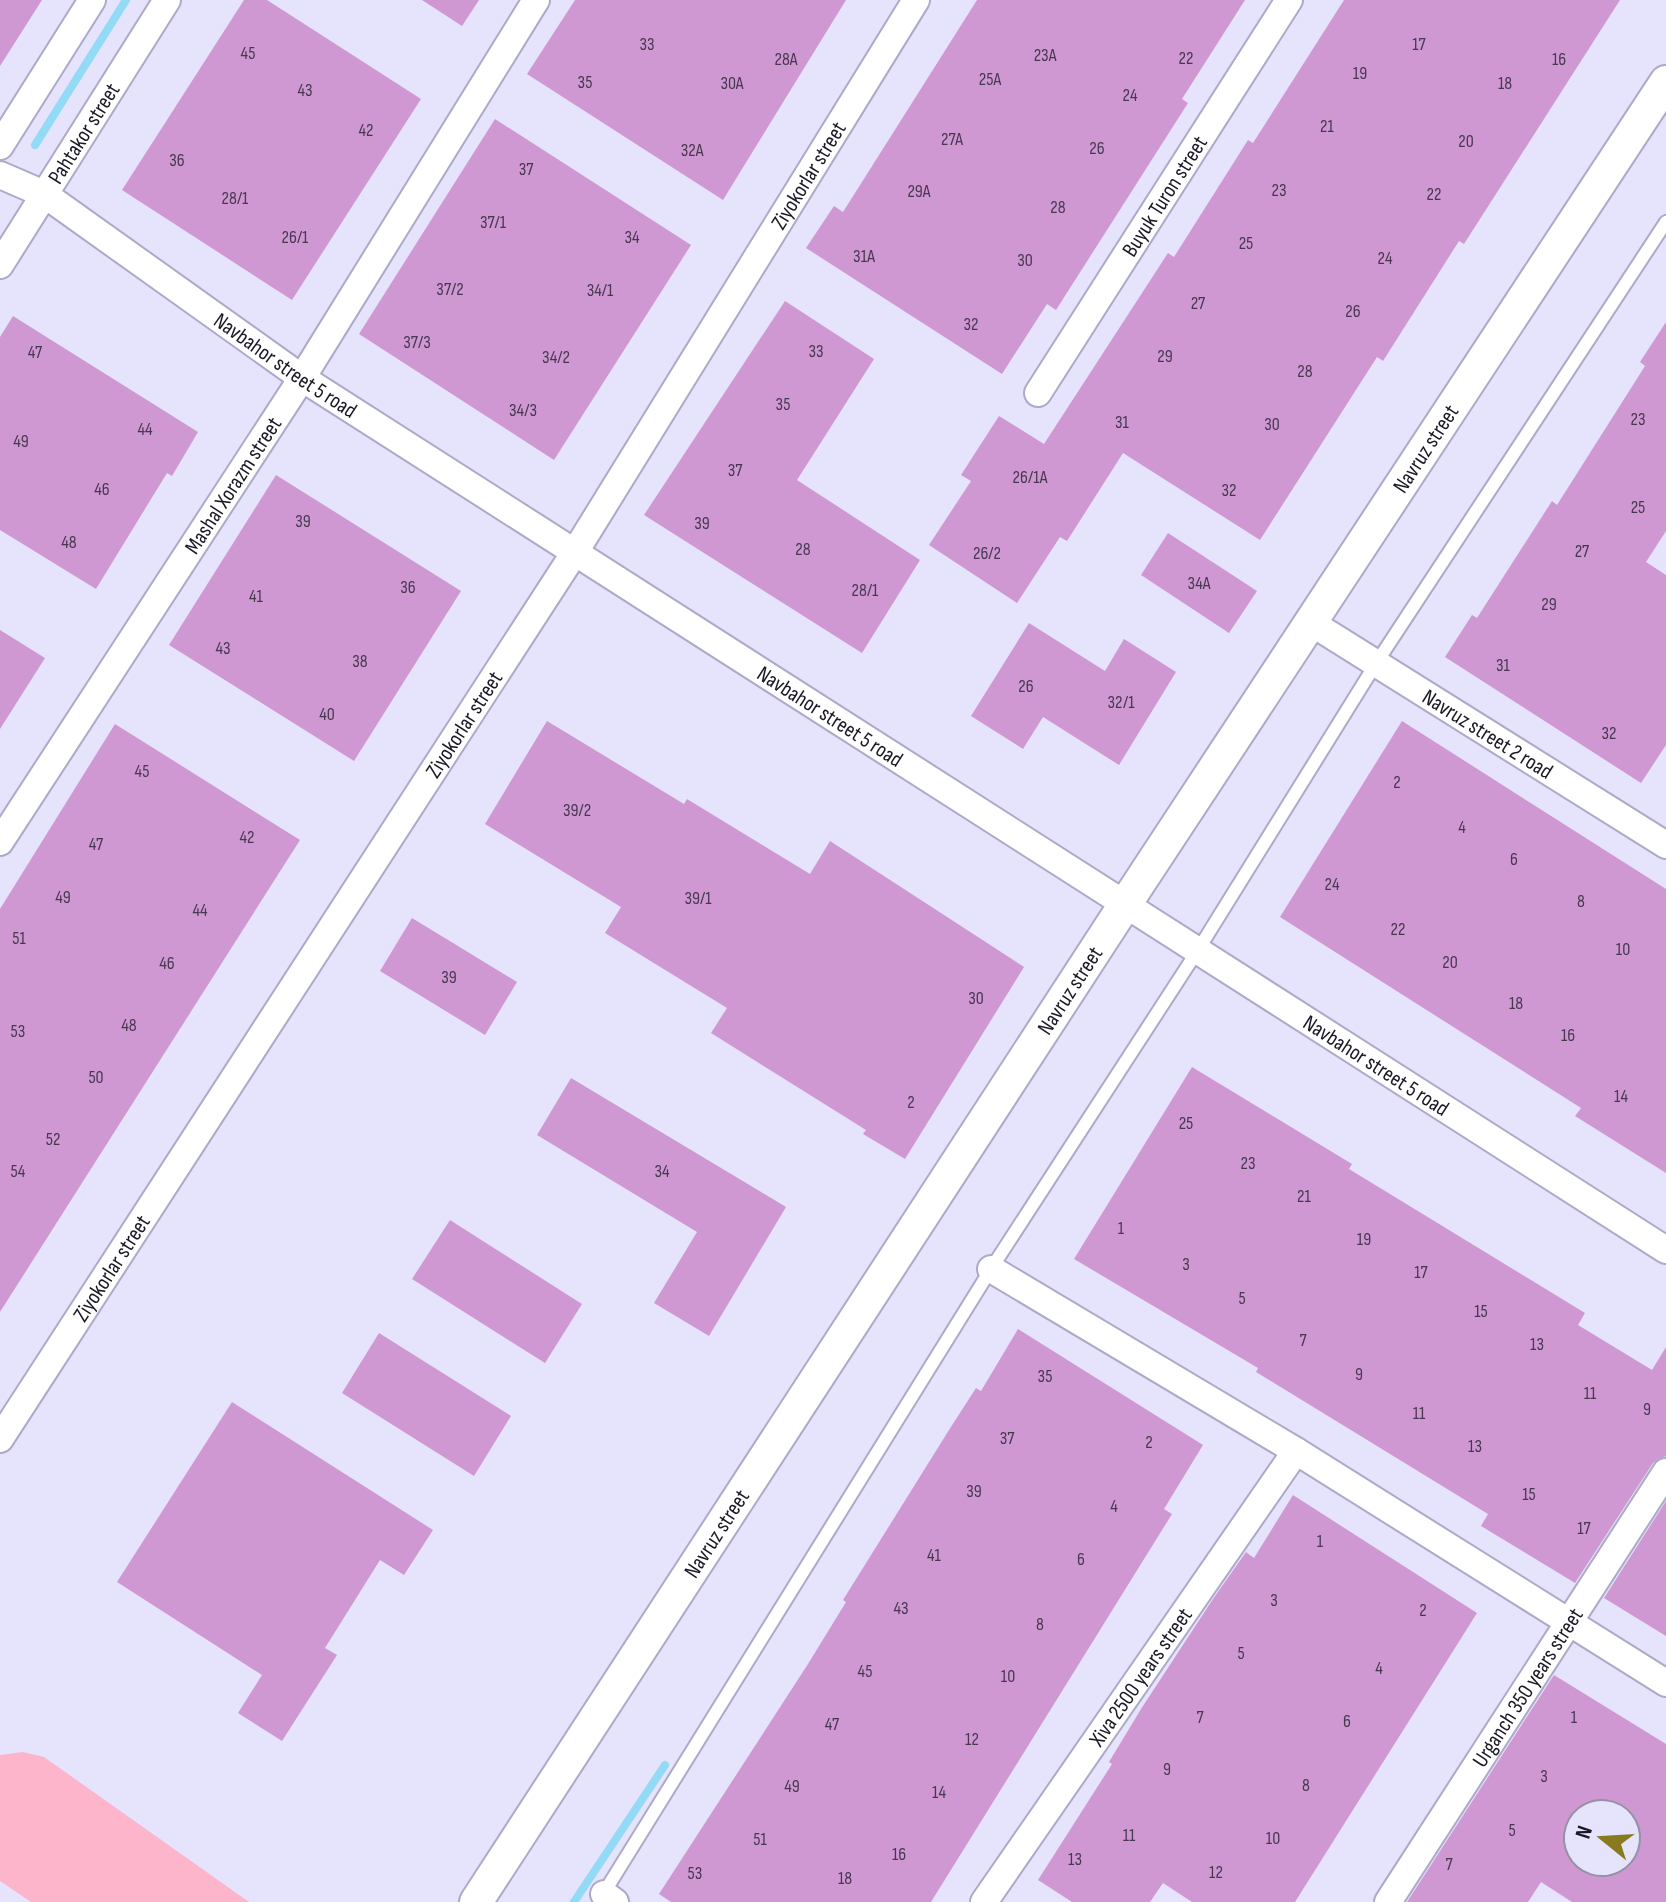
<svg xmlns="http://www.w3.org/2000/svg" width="1666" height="1902" viewBox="0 0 1666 1902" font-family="'Sofia Sans Condensed',sans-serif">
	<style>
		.green { fill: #fcb5cb }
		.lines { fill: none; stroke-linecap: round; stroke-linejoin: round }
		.stream { stroke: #92daf6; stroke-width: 8 }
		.building { fill: #cf98d2; fill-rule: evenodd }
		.service-casing { stroke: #ada9c8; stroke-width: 16 }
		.minor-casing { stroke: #ada9c8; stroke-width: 30 }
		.tertiary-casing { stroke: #ada9c8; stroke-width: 36 }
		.service { stroke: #fff; stroke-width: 12 }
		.minor { stroke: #fff; stroke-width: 26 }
		.tertiary { stroke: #fff; stroke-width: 32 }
		.labels { text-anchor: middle; stroke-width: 7; stroke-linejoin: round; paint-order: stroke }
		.number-label { font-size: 18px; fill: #473850 }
		.street-label { font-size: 22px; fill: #1a1824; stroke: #e6e3fc }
	</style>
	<rect width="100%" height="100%" fill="#e6e3fc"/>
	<!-- green -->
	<path class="green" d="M23,1752l21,5 205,145h-218l-31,-21v-126z"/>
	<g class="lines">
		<!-- stream -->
		<path class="stream" d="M35,145l91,-145
			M574,1902l91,-137"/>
	</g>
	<!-- building -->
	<path class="building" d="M0,0h42l-42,66z
		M244,0h23l154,99 -129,201 -170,-110z
		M422,0h57l-17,26z
		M575,0h271l-123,200 -196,-126z
		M977,0h268l-63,99 6,4 -132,207 -9,-6 -45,70 -196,-126 28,-42 9,6z
		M1344,0h276l-156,244 -5,-3 -76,120 -6,-4 -117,183 -137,-87 -56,88 -7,-4 -43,66 -88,-58 42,-64 -10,-6 38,-59 45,28 124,-191 6,4 74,-117 5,3z
		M495,119l196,126 -137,215 -195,-126z
		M785,301l89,58 -77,121 123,80 -58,93 -218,-138z
		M13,316l185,116 -26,44 -5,-3 -71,116 -96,-59v-193z
		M1666,322v209l-20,31 20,13v170l-25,38 -196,-126 27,-42 5,3 75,-117 5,4 88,-139 -5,-4z
		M276,475l185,116 -107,170 -185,-116z
		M1168,533l89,58 -28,42 -88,-58z
		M1029,623l76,48 19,-32 52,33 -57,93 -76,-48 -20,32 -52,-33z
		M0,630l45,28 -45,71z
		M547,721l137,83 3,-5 123,75 20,-33 194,126 -119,192 -42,-25 3,-4 -155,-97 16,-25 -122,-75 16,-26 -136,-83z
		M1402,721l264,168v284l-91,-57 6,-8 -301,-191z
		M115,724l185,116 -300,472v-403z
		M412,918l105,64 -32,53 -105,-64z
		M1192,1067l160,97 -3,5 236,144 -7,12 74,45 14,-23v109l-13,7 -78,120 -94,-57 7,-12 -232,-142 2,-4 -184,-109z
		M571,1078l215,129 -77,129 -55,-33 43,-71 -160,-97z
		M450,1220l132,84 -37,59 -133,-84z
		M1018,1329l185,116 -39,64 8,5 -241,388h-260l-12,-8 149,-230 38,-62 -3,-2 106,-170 27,-42 5,3z
		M379,1333l132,83 -37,60 -132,-83z
		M232,1402l201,128 -29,45 -24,-15 -55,88 12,7 -55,86 -44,-28 24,-38 -145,-93z
		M1293,1495l184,118 -182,289h-103l-29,-19 -13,19h-78l-34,-22 74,-116 -3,-2 32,-53 72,-110 33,-47 8,6z
		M1666,1501v135l-62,-38z
		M1554,1675l112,69v158h-94l-31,-20 -13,20h-121zM1578,1814h48v48h-48z"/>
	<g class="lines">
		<!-- service casing -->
		<g class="service-casing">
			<path id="service" d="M602,1896l389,-627 207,-319 177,-285 291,-443"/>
		</g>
		<!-- minor casing -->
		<g class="minor-casing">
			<g id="minor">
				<path d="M0,146l92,-146"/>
				<path id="s1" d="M0,175l44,19 258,184 1364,872"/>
				<path id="s2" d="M0,265l167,-265"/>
				<path id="s3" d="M1038,393l251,-393"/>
				<path id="s4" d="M1310,622l356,223"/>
				<path id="s5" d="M0,842l302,-464 234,-378"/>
				<path d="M991,1269l305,182 370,232"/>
				<path id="s6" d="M0,1439l575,-887 341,-552"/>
				<path d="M604,1894l11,8"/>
				<path id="s7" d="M984,1902l312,-451"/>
				<path id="s8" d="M1388,1902l278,-430"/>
			</g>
		</g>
		<!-- tertiary casing -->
		<g class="tertiary-casing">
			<g id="tertiary">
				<path id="s9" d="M476,1902l648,-996 542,-824"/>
			</g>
		</g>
		<!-- service -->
		<use href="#service" class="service"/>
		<!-- minor -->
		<use href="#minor" class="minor"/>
		<!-- tertiary -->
		<use href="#tertiary" class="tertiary"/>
	</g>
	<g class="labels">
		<!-- number labels -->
		<g class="number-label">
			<text x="647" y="50">33</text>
			<text x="1419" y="50">17</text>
			<text x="248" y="59">45</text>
			<text x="1045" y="61">23A</text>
			<text x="1186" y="64">22</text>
			<text x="786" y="65">28A</text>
			<text x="1559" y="65">16</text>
			<text x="1360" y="79">19</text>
			<text x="990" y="85">25A</text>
			<text x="585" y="88">35</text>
			<text x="732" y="89">30A</text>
			<text x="1505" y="89">18</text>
			<text x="305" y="96">43</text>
			<text x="1130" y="101">24</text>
			<text x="1327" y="132">21</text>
			<text x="366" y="136">42</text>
			<text x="952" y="145">27A</text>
			<text x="1466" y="147">20</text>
			<text x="1097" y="154">26</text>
			<text x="692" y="156">32А</text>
			<text x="177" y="166">36</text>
			<text x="526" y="175">37</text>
			<text x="1279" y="196">23</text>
			<text x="919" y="197">29A</text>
			<text x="1434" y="200">22</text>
			<text x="235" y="204">28/1</text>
			<text x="1058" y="213">28</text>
			<text x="493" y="228">37/1</text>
			<text x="295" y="243">26/1</text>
			<text x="632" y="243">34</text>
			<text x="1246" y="249">25</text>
			<text x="864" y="262">31A</text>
			<text x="1385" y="264">24</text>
			<text x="1025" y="266">30</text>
			<text x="450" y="295">37/2</text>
			<text x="600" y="296">34/1</text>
			<text x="1198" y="309">27</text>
			<text x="1353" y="317">26</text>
			<text x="971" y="330">32</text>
			<text x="417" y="348">37/3</text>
			<text x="816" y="357">33</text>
			<text x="35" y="358">47</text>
			<text x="1165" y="362">29</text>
			<text x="556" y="363">34/2</text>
			<text x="1305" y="377">28</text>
			<text x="783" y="410">35</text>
			<text x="523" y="416">34/3</text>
			<text x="1638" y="425">23</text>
			<text x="1122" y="428">31</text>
			<text x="1272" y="430">30</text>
			<text x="145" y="435">44</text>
			<text x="21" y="447">49</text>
			<text x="735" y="476">37</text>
			<text x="1030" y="483">26/1A</text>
			<text x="102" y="495">46</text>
			<text x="1229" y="496">32</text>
			<text x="1638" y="513">25</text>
			<text x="303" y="527">39</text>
			<text x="702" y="529">39</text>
			<text x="69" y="548">48</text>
			<text x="803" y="555">28</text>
			<text x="1582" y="557">27</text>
			<text x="987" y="559">26/2</text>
			<text x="1199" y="589">34A</text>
			<text x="408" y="593">36</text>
			<text x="865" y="596">28/1</text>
			<text x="256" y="602">41</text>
			<text x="1549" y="610">29</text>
			<text x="223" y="654">43</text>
			<text x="360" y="667">38</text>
			<text x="1503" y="671">31</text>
			<text x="1026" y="692">26</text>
			<text x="1121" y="708">32/1</text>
			<text x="327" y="720">40</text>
			<text x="1609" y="739">32</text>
			<text x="142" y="777">45</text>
			<text x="1397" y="788">2</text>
			<text x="577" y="816">39/2</text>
			<text x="1462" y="833">4</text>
			<text x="247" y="843">42</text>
			<text x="96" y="850">47</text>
			<text x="1514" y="865">6</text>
			<text x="1332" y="890">24</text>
			<text x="63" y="903">49</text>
			<text x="698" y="904">39/1</text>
			<text x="1581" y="907">8</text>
			<text x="200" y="916">44</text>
			<text x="1398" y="935">22</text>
			<text x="19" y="944">51</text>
			<text x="1623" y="955">10</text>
			<text x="1450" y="968">20</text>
			<text x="167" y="969">46</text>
			<text x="449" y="983">39</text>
			<text x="976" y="1004">30</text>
			<text x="1516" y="1009">18</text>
			<text x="129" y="1031">48</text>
			<text x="18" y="1037">53</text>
			<text x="1568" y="1041">16</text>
			<text x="96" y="1083">50</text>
			<text x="1621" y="1102">14</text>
			<text x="911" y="1108">2</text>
			<text x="1186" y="1129">25</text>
			<text x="53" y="1145">52</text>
			<text x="1248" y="1169">23</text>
			<text x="18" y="1177">54</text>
			<text x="662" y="1177">34</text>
			<text x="1304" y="1202">21</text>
			<text x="1121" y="1234">1</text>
			<text x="1364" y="1245">19</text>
			<text x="1186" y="1270">3</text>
			<text x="1421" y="1278">17</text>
			<text x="1242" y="1304">5</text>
			<text x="1481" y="1317">15</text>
			<text x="1303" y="1346">7</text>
			<text x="1537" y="1350">13</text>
			<text x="1359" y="1380">9</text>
			<text x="1045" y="1382">35</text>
			<text x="1590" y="1399">11</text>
			<text x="1647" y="1415">9</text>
			<text x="1419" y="1419">11</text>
			<text x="1007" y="1444">37</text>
			<text x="1149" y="1448">2</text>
			<text x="1475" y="1452">13</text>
			<text x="974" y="1497">39</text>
			<text x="1529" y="1500">15</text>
			<text x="1114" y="1512">4</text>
			<text x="1584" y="1534">17</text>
			<text x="1320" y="1547">1</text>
			<text x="934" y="1561">41</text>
			<text x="1081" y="1565">6</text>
			<text x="1274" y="1606">3</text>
			<text x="901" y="1614">43</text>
			<text x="1423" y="1616">2</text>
			<text x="1040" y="1630">8</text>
			<text x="1241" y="1659">5</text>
			<text x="1379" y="1674">4</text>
			<text x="865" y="1677">45</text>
			<text x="1008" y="1682">10</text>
			<text x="1200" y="1723">7</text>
			<text x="1574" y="1723">1</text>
			<text x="1347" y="1727">6</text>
			<text x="832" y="1730">47</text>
			<text x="972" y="1745">12</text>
			<text x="1167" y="1775">9</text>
			<text x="1544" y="1782">3</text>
			<text x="1306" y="1791">8</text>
			<text x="792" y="1792">49</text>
			<text x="939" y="1798">14</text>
			<text x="1512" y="1836">5</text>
			<text x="1129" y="1841">11</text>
			<text x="1273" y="1844">10</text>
			<text x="760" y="1845">51</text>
			<text x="899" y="1860">16</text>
			<text x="1075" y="1865">13</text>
			<text x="1449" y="1870">7</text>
			<text x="1216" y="1878">12</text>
			<text x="695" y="1879">53</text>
			<text x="845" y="1884">18</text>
		</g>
		<!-- street labels -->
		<g class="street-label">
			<text dy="8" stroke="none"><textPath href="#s2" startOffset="156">Pahtakor street</textPath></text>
			<text dy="8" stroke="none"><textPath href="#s6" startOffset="1500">Ziyokorlar street</textPath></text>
			<text dy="8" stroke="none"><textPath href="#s3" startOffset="234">Buyuk Turon street</textPath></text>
			<text dy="8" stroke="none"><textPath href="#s1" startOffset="344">Navbahor street 5 road</textPath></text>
			<text dy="8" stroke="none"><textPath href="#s9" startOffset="1736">Navruz street</textPath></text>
			<text dy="8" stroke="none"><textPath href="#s5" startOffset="426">Mashal Xorazm street</textPath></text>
			<text dy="8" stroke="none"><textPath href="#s1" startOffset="992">Navbahor street 5 road</textPath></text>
			<text dy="8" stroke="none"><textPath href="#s6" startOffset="852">Ziyokorlar street</textPath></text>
			<text dy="8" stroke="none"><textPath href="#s4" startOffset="210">Navruz street 2 road</textPath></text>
			<text dy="8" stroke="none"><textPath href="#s9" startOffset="1088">Navruz street</textPath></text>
			<text dy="8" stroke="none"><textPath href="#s1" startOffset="1640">Navbahor street 5 road</textPath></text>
			<text dy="8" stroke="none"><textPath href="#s6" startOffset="204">Ziyokorlar street</textPath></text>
			<text dy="8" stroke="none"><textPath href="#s9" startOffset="440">Navruz street</textPath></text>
			<text dy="8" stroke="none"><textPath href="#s7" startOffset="274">Xiva 2500 years street</textPath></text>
			<text dy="8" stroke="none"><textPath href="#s8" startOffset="256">Urganch 350 years street</textPath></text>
		</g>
	</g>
	<!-- north arrow -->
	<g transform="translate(1602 1838) rotate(288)"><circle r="38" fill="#e6e3fc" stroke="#9492a6" stroke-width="2"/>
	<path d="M0-6L14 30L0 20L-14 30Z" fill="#8a7a1f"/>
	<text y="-12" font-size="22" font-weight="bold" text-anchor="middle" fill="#1a1824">N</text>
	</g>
</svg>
